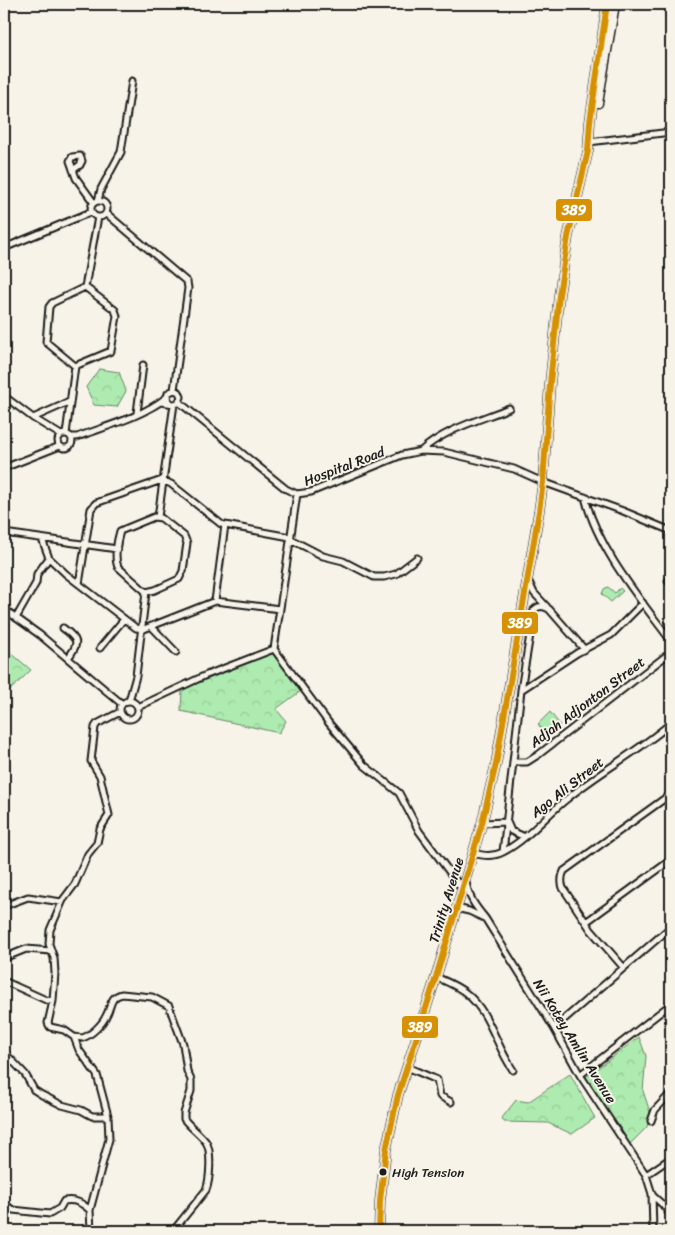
<svg xmlns="http://www.w3.org/2000/svg" width="675" height="1235" viewBox="0 0 675 1235" font-family="Sriracha,sans-serif">
	<style>
		.grass { fill: url(#grass-tufts); stroke: #658466 }
		.forest { fill: url(#forest-crowns); stroke: #658466 }
		.lines { fill: none; stroke-linecap: round; stroke-linejoin: round }
		.street-casing { stroke: #1c1c1c; stroke-width: 9 }
		.secondary-casing { stroke: #1c1c1c; stroke-width: 11 }
		.street { stroke: #f7f3e8; stroke-width: 5 }
		.secondary { stroke: #f7f3e8; stroke-width: 8 }
		.bus-1-casing { stroke: #f7f3e8; stroke-width: 10 }
		.bus-1 { stroke: #d69104; stroke-width: 6 }
		.bus-dot { fill: #1c1c1c; stroke: #f7f3e8; stroke-width: 2 }
		.labels { text-anchor: middle; stroke-width: 4; stroke-linejoin: round; paint-order: stroke }
		.bus-label { font-size: 13px; fill: #1c1c1c; stroke: #f7f3e8; text-anchor: start }
		.street-label { font-size: 14px; fill: #1c1c1c; stroke: #f7f3e8 }
		.line-badge { stroke: #f7f3e8; stroke-width: 2 }
		.badge-label { font-size: 14px; text-anchor: middle; font-weight: bold; fill: #fff }
	</style>
	<defs>
		<pattern id="grass-tufts" width="24" height="20" patternUnits="userSpaceOnUse" patternTransform="scale(1.25)"><rect width="24" height="20" fill="#aeebb0"/><path d="M3 7l-1-3M5 7V3M7 7l1-3M15 17l-1-3M17 17v-4M19 17l1-3" fill="none" stroke="#95c997"/></pattern>
		<pattern id="forest-crowns" width="20" height="18" patternUnits="userSpaceOnUse" patternTransform="scale(1.25)"><rect width="20" height="18" fill="#aeebb0"/><path d="M2 6a3 3 0 1 1 6 0M12 15a3 3 0 1 1 6 0" fill="none" stroke="#95c997"/></pattern>
	</defs>
	<rect width="100%" height="100%" fill="#f7f3e8"/>
	<filter id="ink" filterUnits="userSpaceOnUse"><feTurbulence type="fractalNoise" baseFrequency=".02" numOctaves="2"/><feDisplacementMap in="SourceGraphic" scale="10" xChannelSelector="R" yChannelSelector="G"/><feConvolveMatrix kernelMatrix="1 2 1 2 8 2 1 2 1" color-interpolation-filters="sRGB"/></filter>
	<g filter="url(#ink)">
		<!-- grass -->
		<path class="grass" d="M608,587l7,6 5,-5 3,3 -12,11 -9,-8 2,-5z
			M550,712l10,13 -14,10 -8,-11z"/>
		<!-- forest -->
		<path class="forest" d="M99,369l20,3 7,19 -9,16 -23,-2 -8,-18z
			M4,647l27,23 -27,26z
			M273,651l28,40 -25,18 10,12 -7,12 -98,-22 1,-21z
			M639,1037l7,19 -3,35 7,21 -3,15 -17,17 -44,-67z
			M570,1074l25,44 -23,16 -24,-11 -44,-1 -2,-4 14,-18 12,2z"/>
		<g class="lines">
			<!-- street casing -->
			<g class="street-casing">
				<path id="street" d="M589,142l82,-10
					M73,170l7,-5 2,-4 -2,-5 -8,1 -2,4 6,17 18,25
					M91 209a8 8 0 1 1 16 0a8 8 0 1 1-16 0Z
					M98,201l3,-12 20,-37 11,-71
					M107,214l80,68 1,6 -14,102
					M4,248l87,-36
					M75,366l36,-15 6,-35 -2,-6 -30,-23
					M4,396l29,22 28,17
					M161,402l13,2 4,-1 3,-6 -2,-5 -5,-2 -6,3 -1,4 2,5
					M179,402l107,87 11,5 14,-2 91,-37 19,-4 23,1 70,17 29,13 80,29 48,20
					M137,413l6,-48
					M33,418l36,-16
					M66,434l9,-68 -29,-24 3,-35 3,-4 33,-16 13,-70
					M58 441a7 7 0 1 1 14 0a7 7 0 1 1-14 0Z
					M71,437h6c30,-11 65,-20 90,-40
					M421,451c24,-22 59,-31 88,-43
					M4,468l56,-22
					M585,497c12,51 55,102 86,144
					M154,517l7,1 23,18 3,7 -4,28 -4,8 -24,11 -9,2 -28,-25c-4,-9 -1,-26 2,-36z
					M158,517l16,-113
					M225,525l65,12
					M4,533l113,16
					M42,539l7,19 17,16 70,54 8,1 71,-28 10,-76 -4,-1 -50,-40 -9,-4 -66,23 -5,6 -12,75
					M290,539l33,17 20,5 31,16h10l12,-3 21,-16
					M528,580l6,13 13,14
					M668,581l3,2
					M215,601l65,8
					M4,609l36,26 82,69
					M16,618l20,-35 1,-9 12,-16
					M152,627l24,25
					M63,628c15,11 17,15 5,30
					M100,648l24,-29
					M274,649l54,73 36,43 35,28 20,38 43,58
					M274,649l23,-155
					M521,690l56,-37 34,-18 32,-32
					M129,701l7,-25 10,-84
					M120 710a9 9 0 1 1 18 0a9 9 0 1 1-18 0Z
					M138,707l66,-31 70,-27
					M514,762h13l11,-7 133,-103
					M482,823l25,-1 4,9 14,6
					M503,852l18,-162 13,-80c5,-5 9,-4 15,-1l35,40
					M473,853c11,3 20,4 30,-1 25,-13 43,-37 65,-54 33,-27 71,-47 103,-75
					M466,882c3,16 9,24 19,36l69,110 26,47 66,100 6,19 1,37
					M4,906l24,-9 34,5
					M456,908l13,3 15,7
					M586,922l85,-62
					M4,958l22,-9 25,2
					M624,968l-33,-38 -28,-42c-2,-6 -2,-11 1,-17l107,-77
					M436,977c11,5 22,9 31,17 23,19 29,52 46,76
					M4,981l42,19 7,1
					M554,1028l117,-101
					M74,1037c3,0 6,1 8,1 9,-2 21,-15 24,-22 6,-10 3,-19 16,-22l30,3 17,9 14,38 4,27 4,9v11l-7,22v6c6,8 16,15 22,23 6,9 4,38 0,48l-33,41
					M4,1052l21,22 9,16 8,5 20,10 19,5 11,6h16
					M407,1067l30,13 3,16 11,6
					M580,1075l91,-71
					M651,1121l4,-11 16,-17
					M646,1175l25,-17
					M652,1195l11,10 8,11
					M4,1204l9,6 37,4 10,-6 4,-7c11,-2 18,2 26,9
					M91,1230l24,1
					M91,1231l-1,-21 19,-71 -1,-23 -11,-41 -18,-25 -5,-13 -10,-7 -14,-3 -2,-4 5,-22 2,-28 -1,-15 -5,-14 1,-14 13,-30 12,-16 13,-30 9,-11 3,-14 9,-14 -9,-39 -9,-15 4,-34 2,-3 23,-12"/>
			</g>
			<!-- secondary casing -->
			<g class="secondary-casing">
				<path id="secondary" d="M598,103l17,-99
					M379,1231l1,-30 6,-51 12,-55 38,-118 46,-154 14,-59 43,-253 4,-29 7,-99 9,-88 9,-58 20,-86 2,-29 17,-118"/>
			</g>
			<!-- street -->
			<use href="#street" class="street"/>
			<!-- secondary -->
			<use href="#secondary" class="secondary"/>
			<!-- bus-1 casing -->
			<g class="bus-1-casing">
				<path id="bus-1" d="M379,1231l1,-30 6,-51 12,-55 38,-118 46,-154 14,-59 43,-253 4,-29 7,-99 9,-88 9,-58 20,-86 2,-29 17,-118"/>
			</g>
			<!-- bus-1 -->
			<use href="#bus-1" class="bus-1"/>
		</g>
	</g>
	<!-- markers -->
	<circle class="bus-dot" cx="383" cy="1172" r="4.5"/>
	<g class="labels">
		<!-- bus labels -->
		<g class="bus-label">
			<text x="392" y="1177">High Tension</text>
		</g>
		<!-- street labels -->
		<g class="street-label">
			<text transform="translate(344 466) rotate(-21)" y="5">Hospital Road</text>
			<text transform="translate(587 702) rotate(-37)" y="5">Adjah Adjonton Street</text>
			<text transform="translate(567 787) rotate(-38)" y="5">Ago Ali Street</text>
			<text transform="translate(446 900) rotate(-73)" y="5">Trinity Avenue</text>
			<text transform="translate(575 1041) rotate(58)" y="5">Nii Kotey Amlin Avenue</text>
		</g>
	</g>
	<g class="line-badge">
		<rect x="555" y="198" width="38" height="24" rx="5" fill="#d69104"/>
		<rect x="501" y="611" width="38" height="24" rx="5" fill="#d69104"/>
		<rect x="401" y="1015" width="38" height="24" rx="5" fill="#d69104"/>
	</g>
	<g class="badge-label">
		<text x="574" y="215">389</text>
		<text x="520" y="628">389</text>
		<text x="420" y="1032">389</text>
	</g>
	<!-- margin -->
	<rect width="675" height="1235" fill="none" stroke="#f7f3e8" stroke-width="20"/>
	<rect x="10" y="10" width="655" height="1215" fill="none" stroke="#1c1c1c" stroke-width="2" filter="url(#ink)"/>
</svg>
